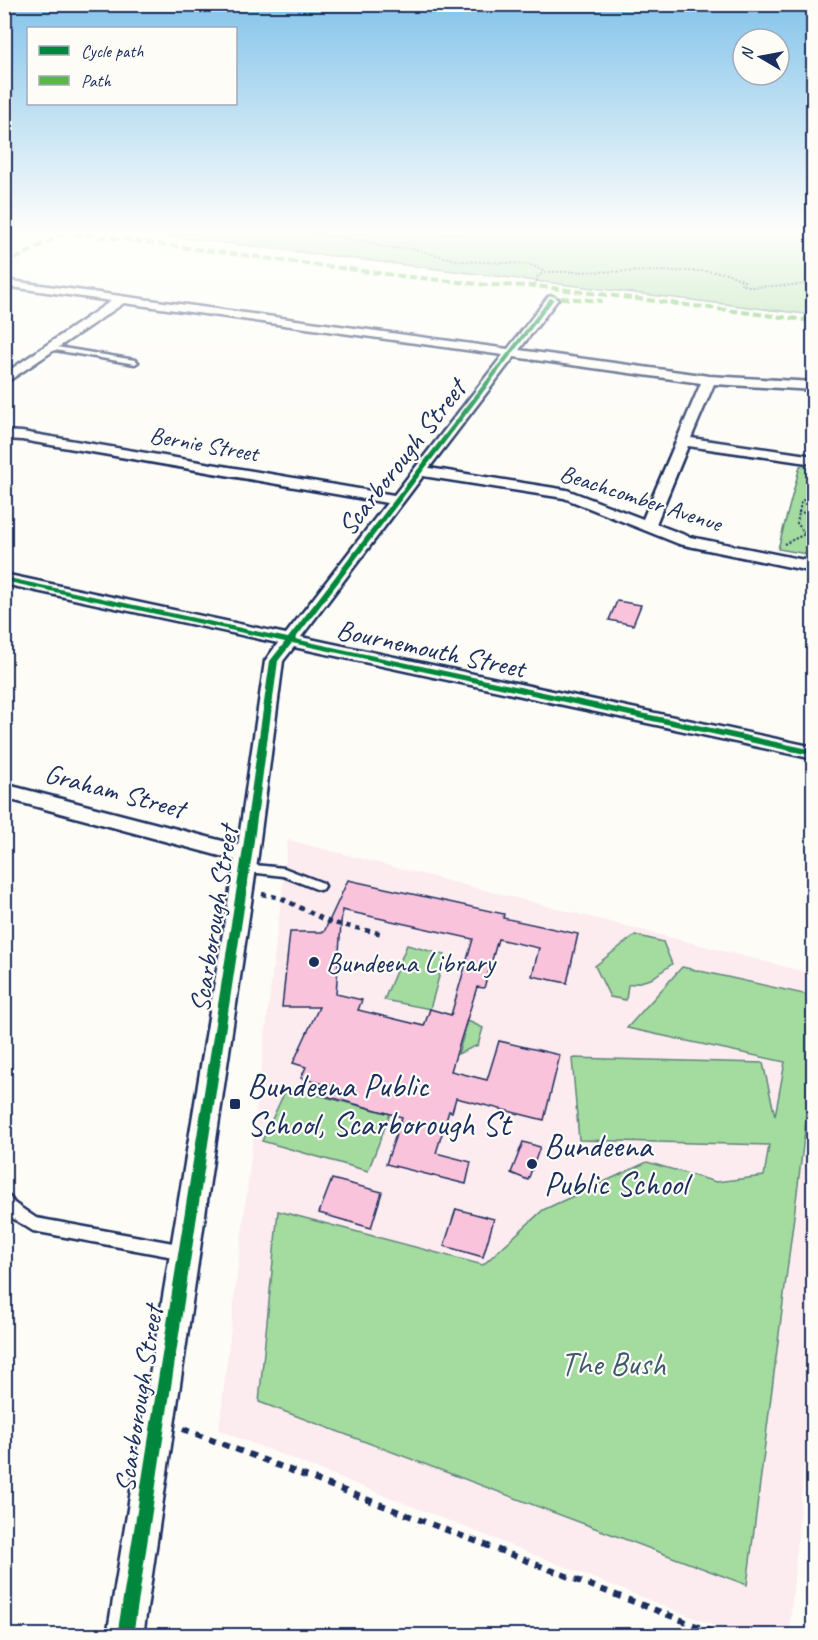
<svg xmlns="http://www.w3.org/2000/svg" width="818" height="1640" viewBox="0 0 818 1640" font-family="Caveat,sans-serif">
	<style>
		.built { fill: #fcebef }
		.green { fill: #a4db9f; stroke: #60857e; stroke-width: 1.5 }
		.building { fill: #fac3dc; stroke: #1b2f5e; stroke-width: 1.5; fill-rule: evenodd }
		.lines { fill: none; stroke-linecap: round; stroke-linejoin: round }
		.lane-casing { stroke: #1b2f5e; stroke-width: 5 }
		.street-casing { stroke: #1b2f5e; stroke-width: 5 }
		.path-far2 { stroke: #1b2f5e; stroke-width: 2; stroke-dasharray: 2 2; stroke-linecap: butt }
		.path-far1 { stroke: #1b2f5e; stroke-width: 4.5; stroke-dasharray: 5 5; stroke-linecap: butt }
		.path { stroke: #1b2f5e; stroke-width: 6; stroke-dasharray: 7 7; stroke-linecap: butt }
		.lane { fill: #fdfcf7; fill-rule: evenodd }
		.street { fill: #fdfcf7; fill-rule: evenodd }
		.quiet { stroke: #58b947; stroke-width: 4; stroke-dasharray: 8 4; stroke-linecap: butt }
		.cycleway-casing { stroke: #fdfcf7; stroke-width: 4 }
		.cycleway { fill: #00873e; fill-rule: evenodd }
		.poi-dot { fill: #1b2f5e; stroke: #fdfcf7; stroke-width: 2 }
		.labels { text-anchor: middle; stroke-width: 4.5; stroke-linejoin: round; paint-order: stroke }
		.far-street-label { font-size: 24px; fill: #1b2f5e; stroke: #fdfcf7 }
		.street-label { font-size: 28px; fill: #1b2f5e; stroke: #fdfcf7 }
		.poi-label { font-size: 28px; fill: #1b2f5e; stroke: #fdfcf7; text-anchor: start }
		.near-poi-label { font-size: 33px; fill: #1b2f5e; stroke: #fdfcf7; text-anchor: start }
		.near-park-label { font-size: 33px; fill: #3d5a6e; stroke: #fdfcf7 }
	</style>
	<rect width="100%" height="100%" fill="#fdfcf7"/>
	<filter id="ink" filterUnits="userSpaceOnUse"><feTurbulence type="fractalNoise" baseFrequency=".0167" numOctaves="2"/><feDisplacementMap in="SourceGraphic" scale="12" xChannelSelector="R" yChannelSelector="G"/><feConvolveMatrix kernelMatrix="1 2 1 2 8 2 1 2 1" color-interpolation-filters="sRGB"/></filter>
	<g filter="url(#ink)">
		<!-- built -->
		<path class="built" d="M288,840l525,134 1,380 -25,281h-51l-519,-205z"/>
		<!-- green -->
		<path class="green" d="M145,233h668v82z
			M800,466l13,2v87l-35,-6z
			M635,935l28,7 9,22 -21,15 -23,6 -2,15 -16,-3 -15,-31z
			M407,945l38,10 -15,54 -46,-9z
			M682,967l131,29v71l-66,518 -488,-183 19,-191 205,54 60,-55 104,-48 69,20 48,-6 5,-31 -190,-5 -7,-82 191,5 12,53 10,-54 -158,-34z
			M468,1021l15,7 -5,17 -20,9z
			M287,1087l103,27 -22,57 -106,-30z"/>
		<!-- building -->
		<path class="building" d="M617,601l24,4 -8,20 -24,-5z
			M348,880l156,34 -1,4 75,16 -11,49 -35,-7 7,-28 -41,-9 -14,49 -7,-1 -26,84 36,9 12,-39 61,14 -16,65 -88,-22 -4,14 -3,-1 -13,42 35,9 -5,22 -80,-20 16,-47 -76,-21 5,-10 -30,-8 5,-11 -13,-4 26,-56h-37l8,-75h34zM342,910l131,29 -22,76 -21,-6 -6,17 -66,-16 4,-10 -26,-6z
			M523,1142l17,5 -12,33 -17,-7z
			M332,1179l50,13 -11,36 -52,-15z
			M456,1209l38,10 -11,38 -39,-11z"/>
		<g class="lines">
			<!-- lane casing -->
			<g class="lane-casing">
				<path id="lane" d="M51,346l84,14 3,2 -3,2 -86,-15v-2z
					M245,864l39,4 39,15 2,3 -2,3 -4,1 -36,-14 -42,-5 -1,-3 1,-3z
					M4,1195l5,1 5,7 22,15 148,27 5,2 2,5 -2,5 -5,2 -151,-28 -29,-18z"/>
			</g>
			<!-- street casing -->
			<g class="street-casing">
				<path id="street" d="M4,280l504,69 40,-52 4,-1 6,3 -39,51 190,26 105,6v8l-100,-6 -23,54 123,18v8l-126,-18 -32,78 34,13 124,25v10l-135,-28 -115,-46 -141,-22 -122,161 513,110v12l-520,-112 -11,14 -25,194 -115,781h-36l128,-776 -231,-62v-14l234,61 27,-184 13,-18 -274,-59v-10l282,60 101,-131 -365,-63 -18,-1v-8l18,1 372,63 109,-140 -379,-52 -120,81v-10l107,-73 -107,-15zM514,357l187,26 -58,136 -76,-29 -138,-22z"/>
			</g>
			<!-- path-far2 -->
			<path class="path-far2" d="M310,233l57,8 15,6 32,2 46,12 69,3 16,8 -7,4 -3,10
				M545,272l158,-1 24,2 17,8 -3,3 11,3 62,-3
				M814,487l-13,16 -4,20 8,11 9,3
				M798,512l16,2
				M784,544l21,-10"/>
			<!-- path-far1 -->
			<path class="path-far1" d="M262,894l19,4 48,24 54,12"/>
			<!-- path -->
			<path class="path" d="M183,1429l540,207"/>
			<!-- lane -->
			<use href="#lane" class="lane"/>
			<!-- street -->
			<use href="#street" class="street"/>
			<!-- quiet -->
			<path class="quiet" d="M75,233l326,43 86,9 48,1 279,35
				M4,265l60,-32
				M549,297l53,4"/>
			<!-- cycleway casing -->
			<g class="cycleway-casing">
				<path id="cycleway" d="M550,298l4,1 -259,340 519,111v6l-522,-113 -14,18 -26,194 -119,781h-16l125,-781 28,-194 15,-19 -281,-61v-4l284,61z"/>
			</g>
			<!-- cycleway -->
			<use href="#cycleway" class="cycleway"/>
		</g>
	</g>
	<!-- sky -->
	<linearGradient id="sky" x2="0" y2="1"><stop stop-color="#85c4eb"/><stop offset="0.5" stop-color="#fefefb"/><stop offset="1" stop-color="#fefefb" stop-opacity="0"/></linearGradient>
	<rect width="818" height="462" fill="url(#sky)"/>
	<!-- markers -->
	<g class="poi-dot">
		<circle cx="314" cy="962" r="6"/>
		<rect x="229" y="1098" width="12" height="12" rx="3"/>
		<circle cx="532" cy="1164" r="6"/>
	</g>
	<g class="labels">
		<!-- far-street labels -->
		<g class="far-street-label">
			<text transform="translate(204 444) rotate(10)" y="8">Bernie Street</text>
			<text transform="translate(641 498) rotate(18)" y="8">Beachcomber Avenue</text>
		</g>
		<!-- street labels -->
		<g class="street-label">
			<text transform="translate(401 457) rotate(-52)" y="10">Scarborough Street</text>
			<text transform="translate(431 648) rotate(12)" y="10">Bournemouth Street</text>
			<text transform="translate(115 790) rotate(15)" y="10">Graham Street</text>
			<text transform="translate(213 919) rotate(-81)" y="10">Scarborough Street</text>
			<text transform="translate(138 1399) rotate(-81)" y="10">Scarborough Street</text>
		</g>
		<!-- poi labels -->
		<g class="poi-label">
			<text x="326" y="972">Bundeena Library</text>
		</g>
		<!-- near-poi labels -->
		<g class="near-poi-label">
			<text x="247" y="1097">Bundeena Public<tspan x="247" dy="38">School, Scarborough St</tspan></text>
			<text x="544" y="1157">Bundeena<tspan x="544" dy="38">Public School</tspan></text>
		</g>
		<!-- near-park labels -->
		<g class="near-park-label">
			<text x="613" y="1375">The Bush</text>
		</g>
	</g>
	<!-- margin -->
	<rect width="818" height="1640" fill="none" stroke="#fdfcf7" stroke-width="24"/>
	<rect x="12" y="12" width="794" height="1616" fill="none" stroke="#1b2f5e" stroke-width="2" filter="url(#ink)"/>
	<!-- legend -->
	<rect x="27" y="27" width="210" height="78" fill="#fdfcf7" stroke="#a3aaba" stroke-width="1.5"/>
	<rect x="39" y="46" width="30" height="9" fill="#00873e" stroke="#a3aaba" stroke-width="1.5"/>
	<text x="81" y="57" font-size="18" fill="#1b2f5e">Cycle path</text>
	<rect x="39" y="76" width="30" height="9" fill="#58b947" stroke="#a3aaba" stroke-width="1.5"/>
	<text x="81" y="87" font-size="18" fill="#1b2f5e">Path</text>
	<!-- north arrow -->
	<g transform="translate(761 57) rotate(280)"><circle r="28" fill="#fdfcf7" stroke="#a3aaba" stroke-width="1.5"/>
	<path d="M0-4.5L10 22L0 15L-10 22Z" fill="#1b2f5e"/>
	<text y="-9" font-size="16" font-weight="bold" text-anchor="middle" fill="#1b2f5e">N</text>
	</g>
</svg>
